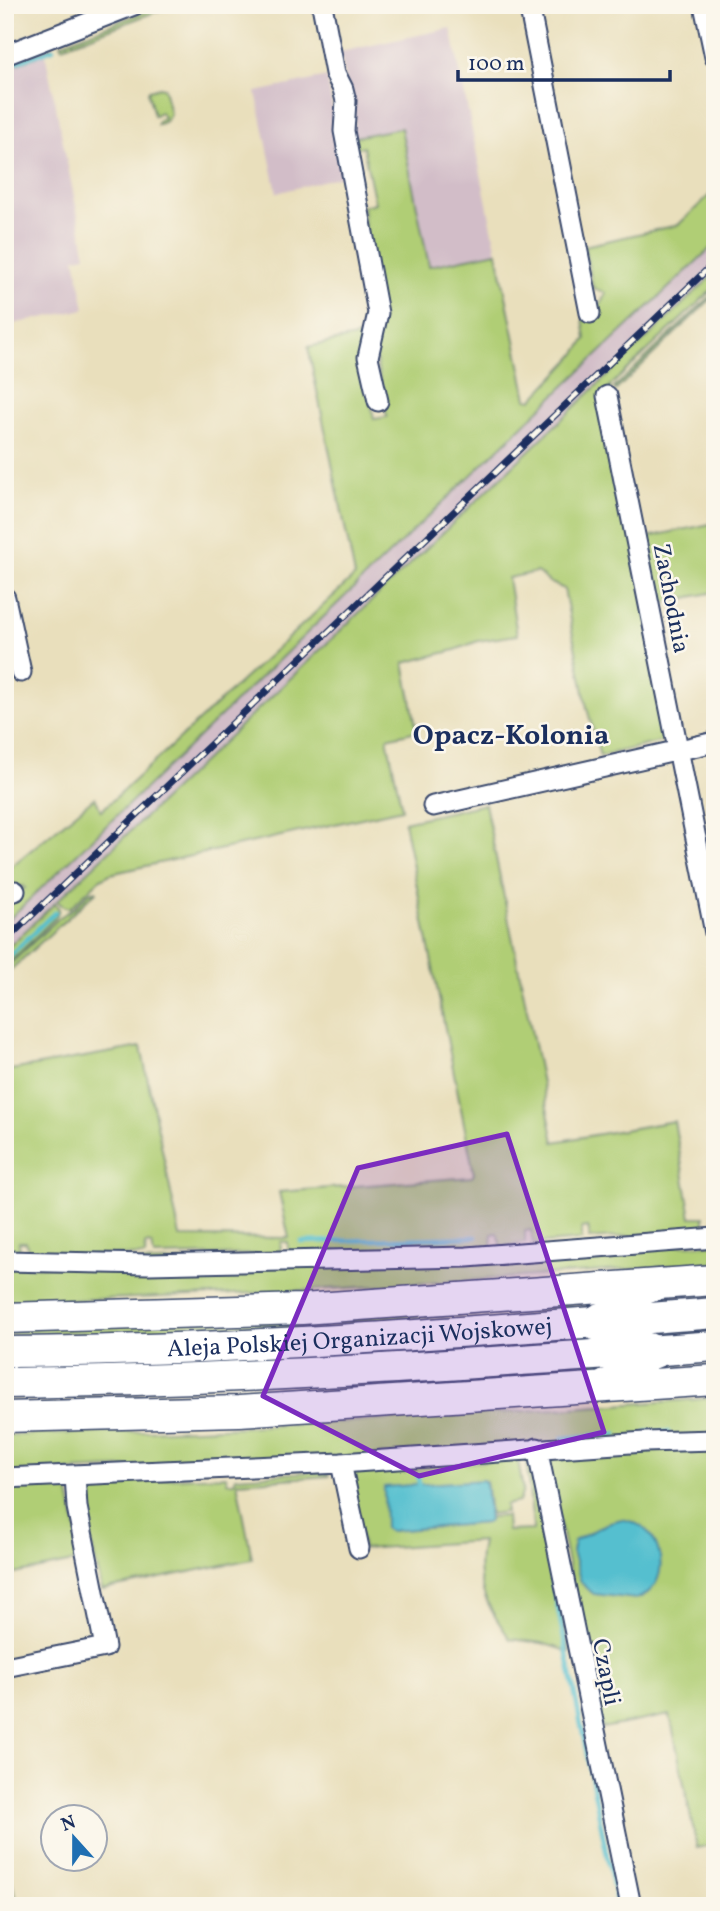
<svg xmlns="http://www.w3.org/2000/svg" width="720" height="1911" viewBox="0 0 720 1911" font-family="Vollkorn,serif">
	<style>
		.industrial { fill: #d2bdc8 }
		.green { fill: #b0ce75; stroke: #667e6a; stroke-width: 2 }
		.water { fill: #54bfcf; stroke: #387796; stroke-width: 2 }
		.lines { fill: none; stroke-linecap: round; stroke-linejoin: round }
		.stream { stroke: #54bfcf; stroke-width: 4.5 }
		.minor-casing { stroke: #3a496c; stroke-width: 23 }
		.highway-casing { stroke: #3a496c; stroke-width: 33 }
		.minor { stroke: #fff; stroke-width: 19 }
		.highway { stroke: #fff; stroke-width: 30 }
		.rail-casing { stroke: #1b2f5e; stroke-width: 7 }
		.rail { stroke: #fbf7ec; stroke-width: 4.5; stroke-dasharray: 13; stroke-linecap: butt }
		.marked { fill: #7b2cbf; fill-opacity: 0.2; stroke: #7b2cbf; stroke-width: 5; stroke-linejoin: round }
		.labels { text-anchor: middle; stroke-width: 5; stroke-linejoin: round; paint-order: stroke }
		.street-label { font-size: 24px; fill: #1b2f5e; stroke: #fbf7ec }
		.quarter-label { font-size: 28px; font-weight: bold; fill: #1b2f5e; stroke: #fbf7ec }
	</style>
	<rect width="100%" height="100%" fill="#fbf7ec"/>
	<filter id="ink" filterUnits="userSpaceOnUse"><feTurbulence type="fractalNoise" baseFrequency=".0143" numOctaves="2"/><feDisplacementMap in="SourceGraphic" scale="14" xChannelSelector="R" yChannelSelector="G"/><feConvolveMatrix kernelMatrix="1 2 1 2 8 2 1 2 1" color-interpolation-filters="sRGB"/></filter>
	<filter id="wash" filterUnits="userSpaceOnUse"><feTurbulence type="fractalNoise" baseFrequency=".00686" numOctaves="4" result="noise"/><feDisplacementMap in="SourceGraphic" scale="28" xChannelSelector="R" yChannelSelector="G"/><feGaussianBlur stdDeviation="1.57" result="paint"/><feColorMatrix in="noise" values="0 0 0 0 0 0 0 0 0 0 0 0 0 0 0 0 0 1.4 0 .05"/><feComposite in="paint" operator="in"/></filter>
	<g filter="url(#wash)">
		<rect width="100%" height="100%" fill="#e9dfbc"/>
		<!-- industrial -->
		<path class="industrial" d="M451,28l46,224 -68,14 -28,-137 -51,9 -2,-12 7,-2 -15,-72z
			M45,53l41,203 -11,2 10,51 -77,16 -3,-12v-244z
			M327,77l18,98 -68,18 -21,-101z
			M715,244v29l-710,677v-27l535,-514z"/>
		<!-- green -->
		<path class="green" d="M162,5l9,1 -109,41 -2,-3z
			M52,47l1,3 -48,19 1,-5z
			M159,87l5,1 6,26 -4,7 -9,4v-3l7,-5 -4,-5 -6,4 -6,-23 1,-3z
			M401,128l28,138 68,-14 30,147 5,1 41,-43 13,-18 -3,-20 11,-4 12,-22 -13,-5 -9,-42 94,-21 37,-35v54l-175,165 -535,514v-24l20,-11 -1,-2 -19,4v-30l3,9 87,-72 6,14 254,-235 -47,-229 56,-12 -2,22 12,62 13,-2 -12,-62 -12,-149 12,-3 -12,-56 -11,2 -2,-11z
			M715,273v14l-105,99 58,354 -68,16 -13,-48 -23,-119 -15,-7 -12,-10 -29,6 9,57 -39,6 -23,9 -51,13 13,68 -30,7 15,71 -292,65 -11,6 -29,28 -7,-2 -6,-5z
			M715,292v3l-99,95 -2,-2z
			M715,523v69l-59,12 -13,-66z
			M485,804l69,338 120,-21 17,96h13v14l-114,8 -2,-12 -6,1v12l-49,4 -2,-14 -6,1v12l-24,4 -4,-14 -5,1 -1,13 -203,5v-10h-7l-1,12 -126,2 -2,-11 -6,-1 -1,12 -116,-2 -3,-12h-7l1,11 -15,4v-186l136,-24 39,190 109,1 -10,-46 193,-15 2,-3 -70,-352z
			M97,891l-92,84v-6l4,-4 51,-48 14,-9 15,-15z
			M55,903l4,6 -3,8 -51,50v-17z
			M715,1244v19c-237,17 -473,35 -710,38v-34z
			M573,1305l-10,3 -58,4 -189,12 -184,8 -127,2v-7z
			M570,1338l1,4 -153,14 -413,16v-9z
			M715,1398v37l-360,22 -350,16v-38c237,-5 473,-20 710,-37z
			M715,1446v398l-18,4 -27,-133 -68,13 -56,-271z
			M528,1456l4,4 38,192 -28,-9 -32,-4c-24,-35 -37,-55 -28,-98l-119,8 -16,-78 171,-12 5,32 -4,11 -14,3 1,7 -16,2 -4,-33 -96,50 96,-8 4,-6 16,-1 1,15 26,-1c0,-17 -9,-64 -5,-74z
			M326,1471l3,5 -92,6 15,77 -150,31c-4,-23 -26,-92 -13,-109l137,-5 1,6h7l2,-5z
			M5,1483l62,1 16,76 -78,16z
			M5,1848l12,58h-12z"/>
		<!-- water -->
		<path class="water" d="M483,1480l3,3 3,38 -3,2 -96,8 -5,-3 -1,-41z
			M622,1519c9,2 18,5 25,12 20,21 19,58 -11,68l-42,-5 -7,-5 -6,-7 -9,-30 2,-11 36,-19z"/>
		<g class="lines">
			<!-- stream -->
			<path class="stream" d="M7,66l46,-17
				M5,960l50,-48
				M301,1242l175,-5
				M646,1432h22
				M562,1438l54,-4
				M418,1476l1,8
				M549,1564l68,342"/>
		</g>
	</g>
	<g filter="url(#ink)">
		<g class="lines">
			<!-- minor casing -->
			<g class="minor-casing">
				<path id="minor" d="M322,5l13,68 8,16 3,12 -2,30 34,182 -10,44 10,44
					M529,5l61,308
					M704,5l11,52
					M5,55l129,-50
					M607,396l108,537
					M5,598l16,74
					M433,806l282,-64
					M5,894l10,-3
					M5,1261l144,3 318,-7 248,-19
					M596,1314l60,-23
					M592,1330l59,13
					M603,1380l56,-23
					M537,1448l94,458
					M341,1463l18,85
					M5,1478l336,-15 304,-21 70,-2
					M5,1667l100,-20 -28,-140 -2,-32"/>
			</g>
			<!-- highway casing -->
			<g class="highway-casing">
				<g id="highway">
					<path d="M5,1318l297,-9 413,-29"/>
					<path id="s1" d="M5,1352c237,-2 474,-21 710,-39"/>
					<path d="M5,1383c237,-3 473,-19 710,-37"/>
					<path d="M5,1417l234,-6 476,-31"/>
				</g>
			</g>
			<!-- minor -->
			<use href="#minor" class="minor"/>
			<!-- highway -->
			<use href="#highway" class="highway"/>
			<!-- rail casing -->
			<g class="rail-casing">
				<path id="rail" d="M5,941l710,-679"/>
			</g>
			<!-- rail -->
			<use href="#rail" class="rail"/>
		</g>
	</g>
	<!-- marked area -->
	<path class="marked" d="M507,1134l97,298 -185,44 -156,-80 95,-228z"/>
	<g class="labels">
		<!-- street labels -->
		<g class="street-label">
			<text transform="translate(672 598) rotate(79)" y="8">Zachodnia</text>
			<text dy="8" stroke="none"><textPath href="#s1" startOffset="355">Aleja Polskiej Organizacji Wojskowej</textPath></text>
			<text transform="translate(607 1672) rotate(79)" y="8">Czapli</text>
		</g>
		<!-- quarter labels -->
		<g class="quarter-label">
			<text x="511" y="744">Opacz-Kolonia</text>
		</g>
	</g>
	<!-- margin -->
	<rect width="720" height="1911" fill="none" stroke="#fbf7ec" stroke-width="28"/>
	<!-- north arrow -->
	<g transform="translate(74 1838) rotate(339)"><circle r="33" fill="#fbf7ec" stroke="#a1a7b3" stroke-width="2"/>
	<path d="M0-5L12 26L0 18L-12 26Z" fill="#1f6fb2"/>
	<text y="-10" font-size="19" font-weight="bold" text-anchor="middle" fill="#1b2f5e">N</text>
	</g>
	<!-- scale -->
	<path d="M458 70v10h212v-10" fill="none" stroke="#1b2f5e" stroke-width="3.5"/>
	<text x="468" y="70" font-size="21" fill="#1b2f5e" stroke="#fbf7ec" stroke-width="5" paint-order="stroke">100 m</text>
</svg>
